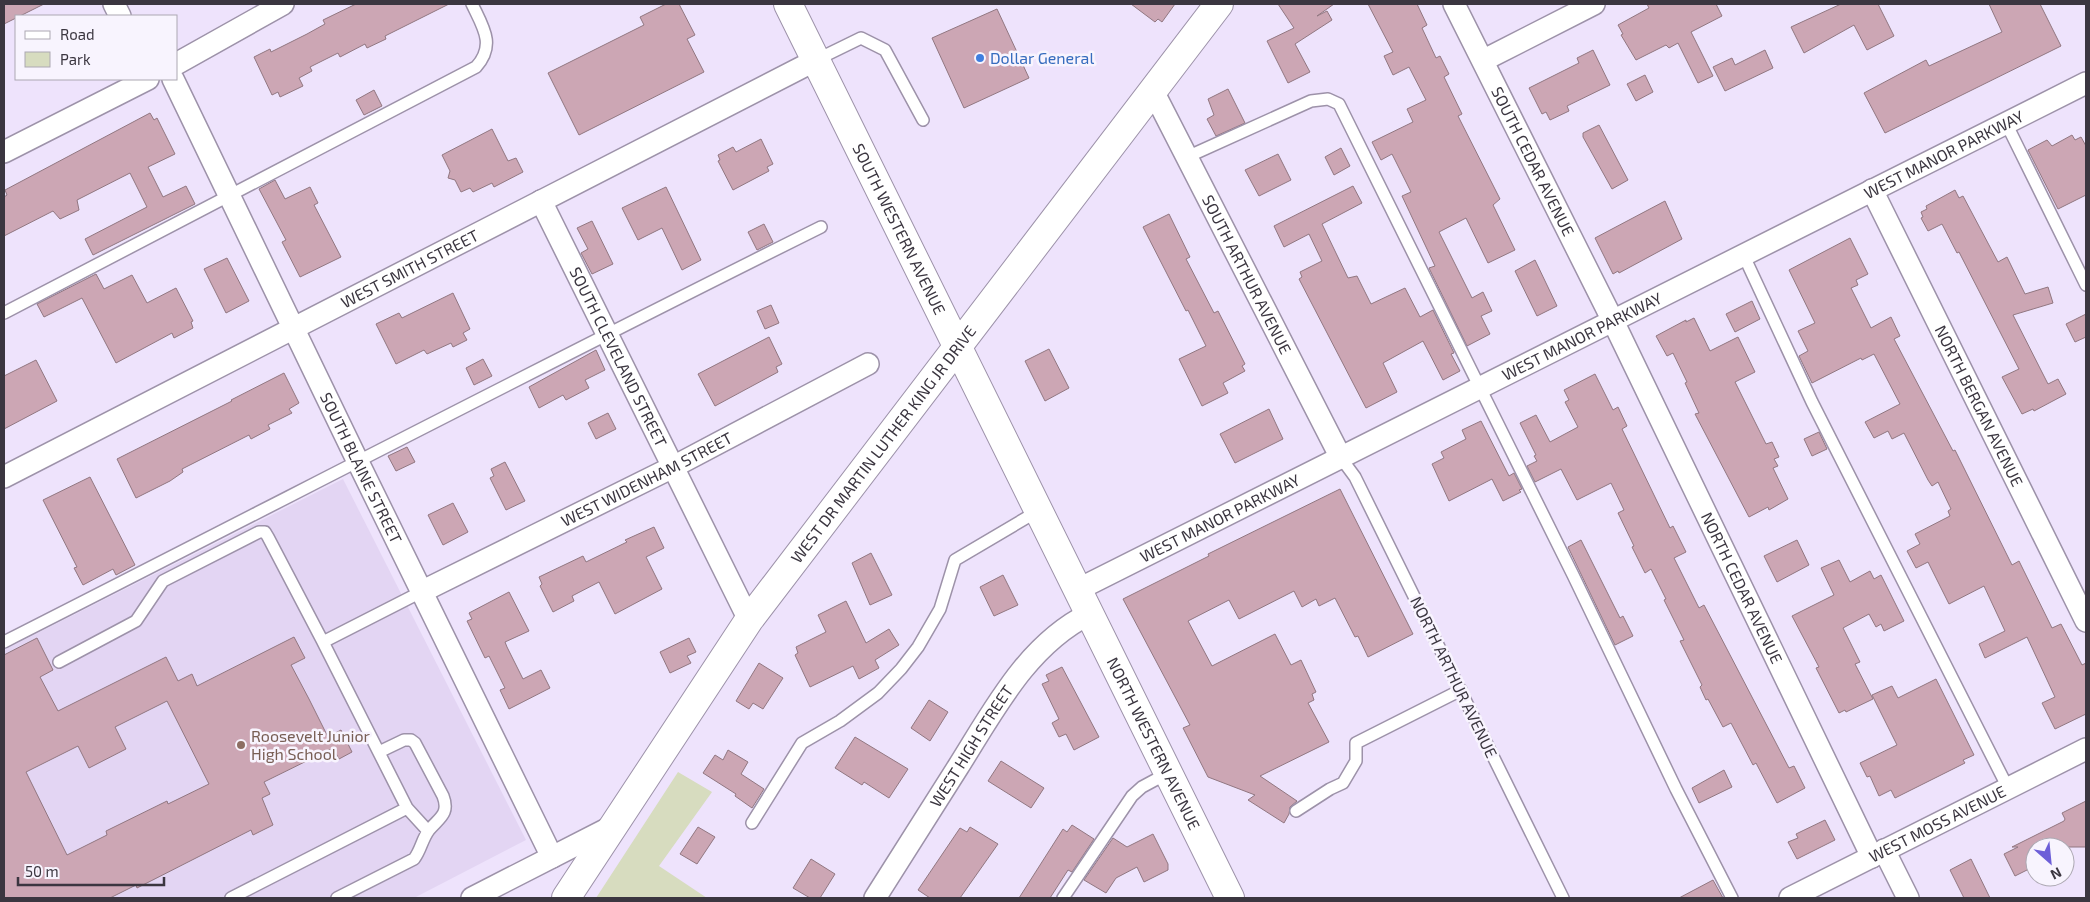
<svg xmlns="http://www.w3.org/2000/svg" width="2090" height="902" viewBox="0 0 2090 902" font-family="'Exo 2',sans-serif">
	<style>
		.built { fill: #e3d5f3 }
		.green { fill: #d7dcbf }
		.building { fill: #cca6b4; stroke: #917781; fill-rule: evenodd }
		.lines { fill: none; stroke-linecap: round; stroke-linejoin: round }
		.service-casing { stroke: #9d92a9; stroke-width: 14 }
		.minor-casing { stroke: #9d92a9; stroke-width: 24 }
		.secondary-casing { stroke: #9d92a9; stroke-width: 30 }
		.service { stroke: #fff; stroke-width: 11 }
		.minor { stroke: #fff; stroke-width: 21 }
		.secondary { stroke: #fff; stroke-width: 28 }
		.shop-dot { fill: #3f7fe0; stroke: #f8f4fe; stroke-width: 2 }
		.education-dot { fill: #8d6e63; stroke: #f8f4fe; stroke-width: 2 }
		.labels { text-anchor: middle; stroke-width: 5; stroke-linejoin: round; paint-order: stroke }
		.shop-label { font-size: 16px; fill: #366cbe; stroke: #f8f4fe; text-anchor: start }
		.street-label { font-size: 16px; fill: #3b3640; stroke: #f8f4fe }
		.education-label { font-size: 16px; fill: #785e54; stroke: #f8f4fe; text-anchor: start }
	</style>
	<rect width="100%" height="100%" fill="#eee3fc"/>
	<!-- built -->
	<path class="built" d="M343,479l183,361 -112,58h-410v-248z"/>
	<!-- green -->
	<path class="green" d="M678,772l34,20 -53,74 48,32h-111z"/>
	<!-- building -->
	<path class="building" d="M4,4h40l-40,20z
		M356,4h93l-64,32 1,3 -19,9 -2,-4 -25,13 -2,-4 -28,14 2,4 -13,7 4,8 -23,11 -2,-5 -6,3 -18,-38 16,-8 1,3 36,-18 18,-10 -2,-4z
		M666,4h13l16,31 -8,4 17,33 -125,63 -31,-62 96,-48 -4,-8z
		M1131,4h44l-13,18 -4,-3 -3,3z
		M1278,4h56l-17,12 10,-5 5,9 -37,24 15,28 -22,11 -21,-42 27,-13z
		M1368,4h49l10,21 -5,3 14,30 4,-2 9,18 -5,3 18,37 -4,2 42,83 -7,6 22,45 -27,13 -22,-45 -27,14 33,66 11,-6 9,19 -11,5 9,18 -23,12 -38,-78 6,-2 -33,-70 9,-4 -19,-38 -11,6 -9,-18 41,-20 -6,-13 19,-9 -17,-33 -16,8 -9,-19 9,-4z
		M1647,4h69l6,12 -31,16 22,44 -15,7 -20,-40 -9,5 -3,-3 -30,15 -15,-25 2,-1 -5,-9 31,-17z
		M1841,4h37l16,32 -27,14 -13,-25 -50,28 -13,-26z
		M1989,4h51l21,42 -176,87 -21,-40 62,-33 3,6 73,-34z
		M997,9l32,69 -65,30 -32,-70z
		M1593,50l17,35 -43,21 2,5 -19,9 -4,-8 -4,2 -13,-26 50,-25 -2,-5z
		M1765,50l8,18 -48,23 -12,-24 19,-9 3,7z
		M1645,75l8,17 -17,9 -9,-17z
		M1228,89l17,34 -29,13 -9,-17 7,-4 -6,-16z
		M374,90l8,16 -18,9 -8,-15z
		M150,113l4,7 3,-2 18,36 -27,13 15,30 23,-11 9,18 -102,51 -8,-16 62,-32 -17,-34 -53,27 2,10 -19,9 -7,-8 -49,25v-39l3,-2 -2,-5z
		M1599,125l29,55 -16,9 -29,-52v-4z
		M492,129l16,32 8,-3 7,14 -29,15 -2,-4 -19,9 -3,-4 -9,4 -6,-12 -7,-2 2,-7 -8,-16z
		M2072,135l3,5 6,-3 5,9v49l-28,14 -30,-59 19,-10 5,6z
		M761,139l12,25 -6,3 2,4 -36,19 -15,-29 2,-1 -2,-5 15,-8 3,5z
		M1341,148l9,18 -16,9 -9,-18z
		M1278,154l13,26 -32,16 -14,-26z
		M275,180l10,19 25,-12 8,16 -4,2 27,52 -41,20 -18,-35 4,-2 -27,-51z
		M1353,186l9,17 -40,21 26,54 9,-2 14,28 34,-16 15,29 13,-7 21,43 -3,1 9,17 -17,9 -20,-39 -40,22 14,29 -31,16 -67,-129 3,-2 -2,-5 22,-11 -13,-27 -25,13 -10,-21z
		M666,187l35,73 -19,10 -20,-42 -24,12 -16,-32z
		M1955,190l4,8 4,-2 35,66 9,-5 18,37 23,-7 5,16 -40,12 35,69 10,-5 8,15 -32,17 -1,-2 -11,5 -20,-37 17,-8 -60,-117 -2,1 -15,-29 -14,7 -7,-13 2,-1 -2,-5 6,-3 -1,-3z
		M1665,201l17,38 -63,34 -1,-2 -5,3 -18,-36z
		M1169,214l21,43 -4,2 28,54 4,-2 27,53 -3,2 3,5 -22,12 5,10 -26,13 -23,-47 27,-13 -18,-36 -2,1 -43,-84z
		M592,221l21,43 -21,10 -11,-21 7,-4 -11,-21z
		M764,224l9,18 -16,8 -9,-18z
		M1850,238l18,36 -12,6 2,5 -7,3 20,40 20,-11 9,19 -6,3 59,112 2,-1 57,115 7,-4 33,67 9,-4 21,41 4,-2v51l-31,15 -13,-26 13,-6 -28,-60 -42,21 -6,-14 26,-13 -21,-45 -35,18 -21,-42 -12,6 -9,-17 13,-7 -5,-10 35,-18 -2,-5 3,-2 -13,-27 -6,4 -4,-6 -24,-47 -12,6 -4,-8 -14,7 -9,-16 35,-18 -26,-50 -12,6 -1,-2 -49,25 -13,-27 9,-5 -10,-20 17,-8 -26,-53z
		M227,258l22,43 -23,12 -22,-44z
		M1535,260l22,46 -20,10 -22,-45z
		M96,274l8,15 28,-14 15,28 29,-15 17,33 -2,1 2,6 -19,10 -2,-5 -56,30 -34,-65 -38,19 -7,-13z
		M453,293l17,36 -7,4 4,7 -14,7 -2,-4 -24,11 -3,-4 -28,14 -20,-40 23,-11 3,5z
		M1752,301l8,18 -25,13 -9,-18z
		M771,305l8,18 -14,6 -8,-18z
		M2086,314v23l-11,5 -9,-18z
		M1694,318l16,33 28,-14 17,35 -20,10 31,62 6,-2 7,15 -5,2 4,7 -5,2 15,31 -19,11 -1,-3 -19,10 -54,-103 4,-1 -14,-30 2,-1 -14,-29 -6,3 -11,-20 30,-16v2z
		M769,337l13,27 -6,3 2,5 -63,34 -17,-32z
		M1049,349l20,39 -24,13 -20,-40z
		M596,350l9,20 -20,10 4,8 -23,12 -3,-5 -24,13 -10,-21z
		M483,359l9,17 -18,9 -8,-17z
		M36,360l21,41 -53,28v-53z
		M284,373l15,30 -10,6 3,4 -24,12 2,4 -19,10 -2,-4 -67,34 1,3 -13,9 -34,17 -19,-39 115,-58 -1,-1z
		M1595,374l18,36 5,-3 9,19 -5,3 48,99 3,-2 13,26 -12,6 25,50 5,-3 85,163 5,-2 11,22 -28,15 -21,-40 -3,2 -22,-42 -8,4 -15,-28 -2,1 -6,-13 2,-2 -22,-44 4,-1 -20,-40 2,-1 -15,-30 -6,4 -13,-26 2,-1 -16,-33 6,-3 -13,-27 -34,17 -16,-31 -26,13 -8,-16 10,-5 -3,-5 2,-1 -16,-32 16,-8 14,27 28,-15 -13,-25 4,-2 -5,-10z
		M1269,409l14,30 -48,24 -15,-29z
		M608,413l8,16 -20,10 -8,-16z
		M1481,421l28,55 5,-3 8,16 -3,1 2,2 -18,9 -11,-22 -43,22 -17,-37 12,-6 -3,-6 25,-13 -4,-9z
		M1819,432l8,17 -15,7 -8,-17z
		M407,447l8,15 -19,9 -8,-15z
		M505,462l20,39 -19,9 -16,-32 4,-2 -3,-7z
		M90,477l45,88 -19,10 -3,-6 -30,16 -9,-17 3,-1 -34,-67z
		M1340,489l73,145 -45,23 -10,-21 -3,1 -20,-39 -16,8 -3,-7 -14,8 -8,-16 -55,28 -10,-19 -41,21 24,45 63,-32 16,31 10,-5 15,32 -4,2 2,6 -6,3 21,39 -69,34 37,25 -7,6 -1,7 -5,9 -36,-23 7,-5 -47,-18 -25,-49 7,-3 -67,-126 86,-43 -1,-2z
		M453,503l15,29 -25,13 -15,-30z
		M654,527l10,21 -18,9 16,32 -47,25 -16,-32 -27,14 2,5 -21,11 -13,-26 2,-2 -3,-7 44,-21 3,6 41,-20 -2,-2z
		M1581,540l39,78 3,-2 10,20 -18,9 -47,-98z
		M1797,540l12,25 -32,17 -13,-26z
		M871,553l21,42 -22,10 -18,-42z
		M1839,560l11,22 20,-11 4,8 7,-4 23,46 -20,10 -3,-7 -5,3 -7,-13 -26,14 17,34 -5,2 18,35 -27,13 -1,-2 -6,3 -23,-45 3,-1 -27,-51 42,-21 -13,-27z
		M1003,575l15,30 -24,11 -14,-29z
		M509,592l20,39 -24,11 2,5 16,32 18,-9 9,18 -41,21 -9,-19 5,-2 -16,-32 -4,2 -18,-37 5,-2 -3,-6z
		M846,601l20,42 23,-14 10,16 -24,15 4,8 -20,11 -6,-13 -43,21 -15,-32 3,-2 -2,-6 30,-15 -8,-17z
		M294,637l11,21 -14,7 18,34 19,38 13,-7 11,22 -13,7 -6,-11 -69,34 6,12 -8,4 11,27 -20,10 -2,-5 -114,58 -1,-3 -26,13h-106v-243l33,-17 16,32 -13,7 18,34 108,-54 12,24 14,-7 5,12zM167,701l42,83 -41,20 -1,-3 -61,30 1,4 -40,20 -41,-83 52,-26 11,22 37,-19 -11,-22z
		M689,638l7,14 -9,4 4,7 -21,10 -10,-21z
		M759,663l24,15 -20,31 -10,-6 -4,6 -13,-8z
		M1062,667l37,70 -25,13 -8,-16 -7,3 -7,-14 7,-4 -17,-35 7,-3 -3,-6z
		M1936,679l38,76 -11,5 2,3 -70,35 -4,-8 -12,6 -9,-20 -3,1 -7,-14 37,-18 -25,-50 20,-9 6,12z
		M929,700l19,12 -18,29 -19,-13z
		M855,737l53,32 -19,29 -25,-16 -2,3 -27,-17z
		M728,750l20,12 -7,12 23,15 -12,19 -17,-12 1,-2 -33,-21 12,-18 8,5z
		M1001,761l43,27 -13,20 -43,-27z
		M1724,770l8,17 -33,16 -7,-15z
		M2086,801v46h-51v19l-20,10 -11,-22 14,-7h-6l52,-26 1,-2 -3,-6z
		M1825,820l10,20 -38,19 -9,-17 10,-4 -2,-4z
		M1072,825l22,14 -22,33 -4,-2 -18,28h-31l44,-69 4,3z
		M698,827l17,10 -18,27 -17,-10z
		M970,827l28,17 -38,54h-30l-12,-8 42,-62 7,4z
		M1153,834l15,30v6l-24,12 -7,-15 -21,11 -10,15 -22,-13 29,-42 14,9z
		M811,859l24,15 -15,24h-10l-17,-10z
		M1971,859l19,39h-26l-14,-28z
		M1713,880l10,18h-44z"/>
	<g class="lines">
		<!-- service casing -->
		<g class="service-casing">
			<path id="service" d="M816,60l45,-22 24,12 38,70
				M2006,123l80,162
				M1187,157l124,-56 17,-2 11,5 234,471 103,214 56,109
				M1743,254l69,148 196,386
				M4,313l472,-246c20,-22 7,-40 -4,-63
				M1341,458l14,19 208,421
				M423,591l-100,51 84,166 21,23
				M4,642c272,-138 543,-279 817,-415
				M59,662l77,-41 27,-40 96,-49h6l3,5 55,105
				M1296,811l34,-22 13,-6 13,-22v-18l105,-53
				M752,823l50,-80 38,-22 38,-28 23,-24 17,-22 22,-38 15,-49 83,-49
				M231,898l176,-90
				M337,898l77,-39c7,-9 8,-20 15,-29 10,-12 21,-16 14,-34l-28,-53 -4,-3h-7l-25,12
				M1063,898l69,-102 10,-9 26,-14"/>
		</g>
		<!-- minor casing -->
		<g class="minor-casing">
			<g id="minor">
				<path d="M114,4l6,12"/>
				<path id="s1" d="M1454,4l158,315 260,538"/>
				<path d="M1484,60l110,-56"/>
				<path d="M176,64l107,-60"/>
				<path id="s2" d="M173,79l185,383 194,395"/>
				<path id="s3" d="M1153,91l188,367"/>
				<path d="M4,152l144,-73"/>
				<path id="s4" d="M1872,190l214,431"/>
				<path id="s5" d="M541,201l208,419"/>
				<path id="s6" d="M4,477l812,-417"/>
				<path id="s7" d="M1077,590l1009,-507"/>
				<path id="s8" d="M423,591l250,-124 195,-103"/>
				<path d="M1884,850l24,48"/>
				<path d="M472,898l139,-71"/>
				<path id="s9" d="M875,898c27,-43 55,-87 83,-131 36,-57 69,-122 131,-153"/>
				<path id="s10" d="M1790,898l296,-149"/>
			</g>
		</g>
		<!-- secondary casing -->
		<g class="secondary-casing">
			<g id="secondary">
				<path id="s11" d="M788,4l442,894"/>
				<path id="s12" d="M566,898l183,-278 470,-616"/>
			</g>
		</g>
		<!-- service -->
		<use href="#service" class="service"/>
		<!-- minor -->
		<use href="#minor" class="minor"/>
		<!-- secondary -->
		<use href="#secondary" class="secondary"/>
	</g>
	<!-- markers -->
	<circle class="shop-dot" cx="980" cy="58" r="5"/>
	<circle class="education-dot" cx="241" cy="745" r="5"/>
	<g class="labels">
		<!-- shop labels -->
		<g class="shop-label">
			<text x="990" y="64">Dollar General</text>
		</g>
		<!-- street labels -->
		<g class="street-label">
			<text dy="6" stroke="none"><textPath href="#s7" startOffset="970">WEST MANOR PARKWAY</textPath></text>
			<text dy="6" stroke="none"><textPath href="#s1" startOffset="176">SOUTH CEDAR AVENUE</textPath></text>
			<text dy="6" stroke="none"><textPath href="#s11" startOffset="251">SOUTH WESTERN AVENUE</textPath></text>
			<text dy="6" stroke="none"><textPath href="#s6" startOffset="456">WEST SMITH STREET</textPath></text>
			<text dy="6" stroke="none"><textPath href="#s3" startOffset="206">SOUTH ARTHUR AVENUE</textPath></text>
			<text dy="6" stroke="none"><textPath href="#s7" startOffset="565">WEST MANOR PARKWAY</textPath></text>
			<text dy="6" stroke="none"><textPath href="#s5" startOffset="174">SOUTH CLEVELAND STREET</textPath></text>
			<text dy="6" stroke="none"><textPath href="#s4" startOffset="241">NORTH BERGAN AVENUE</textPath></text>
			<text dy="6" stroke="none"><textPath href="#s12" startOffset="554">WEST DR MARTIN LUTHER KING JR DRIVE</textPath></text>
			<text dy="6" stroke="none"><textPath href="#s2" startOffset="432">SOUTH BLAINE STREET</textPath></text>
			<text dy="6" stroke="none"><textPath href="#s8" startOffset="250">WEST WIDENHAM STREET</textPath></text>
			<text dy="6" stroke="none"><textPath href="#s7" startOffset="160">WEST MANOR PARKWAY</textPath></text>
			<text dy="6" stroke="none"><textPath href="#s1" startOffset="651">NORTH CEDAR AVENUE</textPath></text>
			<text transform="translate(1454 677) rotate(64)" y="6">NORTH ARTHUR AVENUE</text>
			<text dy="6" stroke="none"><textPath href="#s11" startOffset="825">NORTH WESTERN AVENUE</textPath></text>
			<text dy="6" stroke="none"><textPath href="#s9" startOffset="180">WEST HIGH STREET</textPath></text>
			<text dy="6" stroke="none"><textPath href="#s10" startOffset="165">WEST MOSS AVENUE</textPath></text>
		</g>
		<!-- education labels -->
		<g class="education-label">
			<text x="251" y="742">Roosevelt Junior<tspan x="251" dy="18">High School</tspan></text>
		</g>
	</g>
	<!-- border -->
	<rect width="2090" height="902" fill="none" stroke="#3b3640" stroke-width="10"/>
	<!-- legend -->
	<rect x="15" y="15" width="162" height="65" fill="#f8f4fe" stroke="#aca8b2"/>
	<rect x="25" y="31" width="25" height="8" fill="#ffffff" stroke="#aca8b2"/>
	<text x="60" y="40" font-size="15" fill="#3b3640">Road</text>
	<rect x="25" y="52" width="25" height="15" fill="#d7dcbf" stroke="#aca8b2"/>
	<text x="60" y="65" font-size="15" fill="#3b3640">Park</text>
	<!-- north arrow -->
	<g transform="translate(2050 862) rotate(153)"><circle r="24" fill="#f8f4fe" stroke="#aca8b2"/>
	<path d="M0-4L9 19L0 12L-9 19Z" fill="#6d5ed8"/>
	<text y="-8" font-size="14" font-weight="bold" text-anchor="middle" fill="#3b3640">N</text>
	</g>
	<!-- scale -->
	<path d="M18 877v8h146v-8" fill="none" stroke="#3b3640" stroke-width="2.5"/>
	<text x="25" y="877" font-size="15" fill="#3b3640" stroke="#f8f4fe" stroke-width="4" paint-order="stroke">50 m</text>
</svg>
